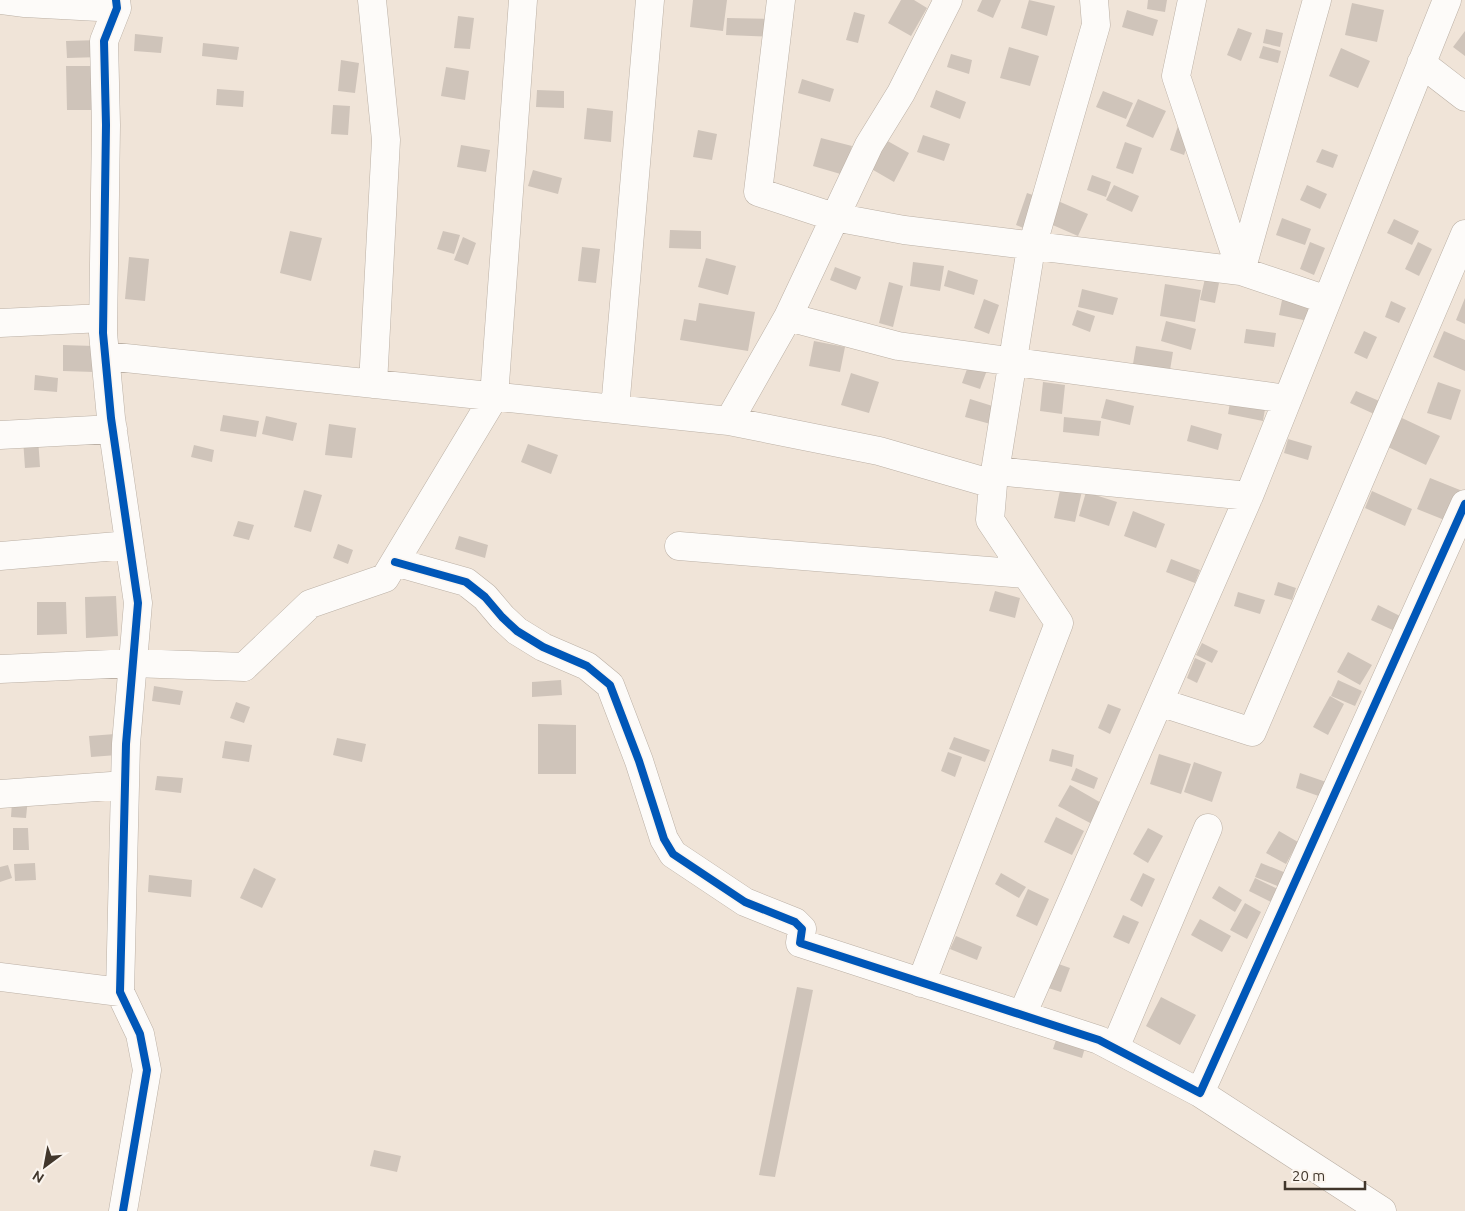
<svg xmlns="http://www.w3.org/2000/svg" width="1465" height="1211" viewBox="0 0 1465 1211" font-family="Ubuntu,sans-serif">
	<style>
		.building { fill: #cfc4ba }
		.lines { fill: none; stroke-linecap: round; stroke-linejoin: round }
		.street-casing { stroke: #bbb0a5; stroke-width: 29 }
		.street { stroke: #fdfbf9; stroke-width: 28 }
		.cycleway-casing { stroke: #fbf5ef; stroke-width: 11 }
		.cycleway { stroke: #0057b8; stroke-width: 8 }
	</style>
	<rect width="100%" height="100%" fill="#f0e4d8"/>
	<!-- building -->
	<path class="building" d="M693,0h34l-4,31 -33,-4z
		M901,0h13l13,8 -16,28 -23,-13z
		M982,0h19l-8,18 -16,-7z
		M1029,0l26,6 -8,30 -26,-8z
		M1148,0h19l-2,12 -18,-3z
		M1352,3l32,7 -7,32 -32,-7z
		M1127,10l31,10 -5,16 -31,-9z
		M854,12l11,3 -7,28 -12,-3z
		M458,16l16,2 -4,31 -16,-1z
		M727,18l47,1 -1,18 -47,-2z
		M1238,28l14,5 -11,28 -14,-6z
		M1266,29l17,4 -3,14 -17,-4z
		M1465,31v25l-12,-9z
		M135,34l28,3 -2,16 -27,-2z
		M100,40l1,17 -34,1 -1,-17z
		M203,43l36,4 -2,13 -35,-4z
		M1263,46l18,5 -3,12 -19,-5z
		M1009,47l30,9 -9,30 -30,-8z
		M1341,48l29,13 -12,27 -29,-12z
		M951,54l21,6 -3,14 -22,-7z
		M341,60l18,3 -4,30 -17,-2z
		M66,66h34v44h-33z
		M446,67l23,4 -4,29 -24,-4z
		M802,79l32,10 -4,13 -32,-9z
		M217,89l27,2 -1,16 -27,-2z
		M537,90l27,1v17l-28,-1z
		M936,90l30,12 -6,17 -30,-12z
		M1103,91l30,12 -7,16 -30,-12z
		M1138,99l28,12 -13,27 -27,-12z
		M333,105l17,1 -2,29 -17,-1z
		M587,108l26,3 -2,31 -27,-3z
		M1180,120l14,5 -10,30 -14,-5z
		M698,130l19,4 -5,26 -19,-3z
		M923,135l27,9 -6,17 -27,-9z
		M821,138l31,8 -8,29 -31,-9z
		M884,139l25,14 -15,29 -26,-15z
		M1125,142l17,6 -9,26 -17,-6z
		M461,145l29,5 -4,22 -29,-5z
		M1322,149l16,6 -5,13 -17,-6z
		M533,170l29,8 -4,16 -30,-8z
		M1092,175l19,7 -5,15 -19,-7z
		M1114,185l25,11 -7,16 -26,-12z
		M1307,185l20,9 -7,15 -20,-9z
		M1027,193l15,5 -11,33 -15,-6z
		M1058,201l30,13 -10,22 -30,-13z
		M1282,218l29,11 -6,16 -29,-10z
		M1394,219l25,12 -7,14 -25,-12z
		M670,230l31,1v18l-32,-1z
		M290,231l32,7 -11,43 -31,-8z
		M443,231l17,4 -6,19 -17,-5z
		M463,237l13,6 -8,22 -14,-5z
		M1310,242l15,6 -11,27 -14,-6z
		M1418,242l14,7 -13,27 -14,-7z
		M582,247l18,2 -4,34 -18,-2z
		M129,257l20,2 -4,42 -20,-2z
		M706,258l30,8 -8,29 -30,-8z
		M913,262l31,4 -4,25 -30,-5z
		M835,267l26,10 -5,13 -26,-10z
		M948,270l30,10 -4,15 -30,-9z
		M1207,270l14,3 -6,30 -15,-3z
		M889,282l14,4 -10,41 -14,-4z
		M1165,284l36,6 -6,32 -35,-6z
		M1285,285l29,6 -6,30 -29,-6z
		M1082,289l36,9 -5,17 -35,-8z
		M1465,298v26l-9,-4z
		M984,299l15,6 -10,29 -15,-6z
		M1391,301l15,7 -7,15 -14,-6z
		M699,303l56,9 -7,39 -68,-11 4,-21 12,2z
		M1077,310l18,6 -5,16 -18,-7z
		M1166,321l30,8 -5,21 -30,-9z
		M1246,329l30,4 -2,14 -30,-4z
		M1364,331l13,6 -10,22 -13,-6z
		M1444,331l21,9v31l-32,-14z
		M814,341l31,6 -5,25 -31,-6z
		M63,345l31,1v26l-31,-1z
		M1136,346l37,6 -3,18 -37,-6z
		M972,355l18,7 -10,27 -18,-6z
		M851,373l28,9 -10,31 -28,-8z
		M35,375l23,3 -1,14 -23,-2z
		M1043,382l22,3 -3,29 -22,-3z
		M1438,382l23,8 -10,30 -24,-7z
		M1356,391l35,15 -6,13 -35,-16z
		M1231,397l35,6 -3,18 -35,-7z
		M970,399l29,9 -5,17 -29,-8z
		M1106,399l28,7 -4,19 -29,-7z
		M223,415l36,6 -3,16 -36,-6z
		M266,416l31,7 -4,18 -31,-7z
		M1064,417l37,4 -2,15 -36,-4z
		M1402,418l38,18 -14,29 -38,-18z
		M329,424l27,4 -4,30 -27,-3z
		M1191,425l31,9 -4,16 -31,-9z
		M38,438l2,29 -15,1 -2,-29z
		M1288,439l24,7 -4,14 -24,-7z
		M528,444l30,11 -7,19 -30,-12z
		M194,445l20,5 -2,12 -21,-5z
		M1430,478l30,12 -13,31 -30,-12z
		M1061,486l21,5 -7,31 -21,-4z
		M304,490l18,5 -11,37 -17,-5z
		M1372,491l40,18 -7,17 -40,-18z
		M1086,492l31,10 -8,24 -30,-10z
		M1133,511l32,13 -9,24 -32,-12z
		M238,521l16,4 -5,15 -16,-4z
		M459,536l29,9 -3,13 -30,-9z
		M338,544l15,6 -5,14 -15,-6z
		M1171,559l29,11 -5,13 -29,-11z
		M1278,582l18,6 -4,12 -18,-5z
		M995,591l25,7 -5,20 -26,-7z
		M1238,592l27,8 -5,14 -26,-8z
		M116,596l2,40 -32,2 -1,-41z
		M37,602h29l1,32 -30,1z
		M1378,605l28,14 -7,14 -28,-13z
		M1202,643l16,8 -6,12 -16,-8z
		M1348,652l24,13 -12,20 -23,-13z
		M1195,658l11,5 -9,20 -10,-5z
		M561,680l1,15 -30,2v-15z
		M1338,680l24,11 -7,15 -24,-10z
		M154,686l29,5 -3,14 -28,-4z
		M1330,696l14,8 -16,31 -15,-8z
		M236,702l14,5 -6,16 -14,-5z
		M1108,704l13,5 -11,25 -12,-6z
		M538,724l38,1v49h-38z
		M115,734l2,21 -26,2 -2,-21z
		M954,737l36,13 -5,12 -36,-13z
		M337,738l29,6 -4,18 -29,-7z
		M225,741l27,4 -3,17 -27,-4z
		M1052,749l22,6 -2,12 -23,-6z
		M948,752l14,5 -7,20 -14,-6z
		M1159,754l32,10 -10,30 -31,-10z
		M1194,762l28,10 -10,30 -28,-10z
		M1076,768l22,10 -4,11 -23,-9z
		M1300,773l32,11 -5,15 -31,-11z
		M157,776l26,2 -2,15 -26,-3z
		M1070,785l33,19 -11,20 -34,-18z
		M13,786l16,1 -3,31 -15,-1z
		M1056,817l28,14 -12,24 -28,-13z
		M13,828h15l1,22h-16z
		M1148,828l15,8 -15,27 -15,-9z
		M1279,831l19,11 -12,22 -20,-11z
		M35,863l1,17 -21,1 -1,-17z
		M1261,863l35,14 -6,14 -35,-14z
		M8,865l4,13 -12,4v-15z
		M254,868l22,11 -14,29 -22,-10z
		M1001,873l25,14 -7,11 -24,-14z
		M1143,873l12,6 -13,28 -12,-7z
		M149,875l43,5 -1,17 -43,-5z
		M1255,878l27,13 -7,13 -26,-13z
		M1219,886l23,14 -7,12 -23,-14z
		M1028,889l21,10 -12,27 -21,-10z
		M1245,903l16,9 -14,27 -17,-9z
		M1123,915l16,7 -10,22 -16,-7z
		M1200,919l31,17 -9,16 -31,-17z
		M956,936l26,11 -5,13 -27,-11z
		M1053,962l17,6 -9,24 -16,-5z
		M797,987l16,3 -38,187 -16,-2z
		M1161,997l35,18 -16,30 -34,-19z
		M1058,1034l28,10 -4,14 -29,-9z
		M374,1150l27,6 -4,16 -27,-6z"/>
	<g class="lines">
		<!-- street casing -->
		<g class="street-casing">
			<path id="street" d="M2,0l23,3 92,5
				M116,0l1,8 -13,33 2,84 -3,208 8,85 27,185 -12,141 -6,248 20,42 7,36 -24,141
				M372,0l14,140 -13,244
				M781,0l-23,192 76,25 70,13 337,41 76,-271
				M948,0l-47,93 -32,52 -81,172 110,29 389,53
				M1192,0l-16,76 65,195 86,29
				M1421,63l44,34
				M0,323l103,-5
				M106,356l623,65 150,30 114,33
				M615,409l35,-409
				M729,421l59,-104
				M0,435l113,-6
				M996,471l253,25
				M679,546l347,28
				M0,556l129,-11
				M395,562l71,20 19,15 17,20 15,14 26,16 44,19 23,19 29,76 25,78 9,15 72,48 50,20 7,7 -2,14 299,97 101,53 265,-589
				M0,669l133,-6 111,4 66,-63 75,-26 109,-181 29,-397
				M1159,702l93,30 213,-498
				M0,794l125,-9
				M0,977l120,15
				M921,983l138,-360 -69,-103 3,-36 37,-230 66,-229 -2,-25
				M1022,1015l227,-519 198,-496
				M1115,1048l93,-220
				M1200,1093l182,118"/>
		</g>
		<!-- street -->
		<use href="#street" class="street"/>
		<!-- cycleway casing -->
		<g class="cycleway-casing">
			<path id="cycleway" d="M116,0l1,8 -13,33 2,84 -3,208 8,85 27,185 -12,141 -6,248 20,42 7,36 -24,141
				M395,562l71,20 19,15 17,20 15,14 26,16 44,19 23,19 29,76 25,78 9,15 72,48 50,20 7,7 -2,14 299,97 101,53 265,-589"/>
		</g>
		<!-- cycleway -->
		<use href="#cycleway" class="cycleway"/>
	</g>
	<!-- north arrow -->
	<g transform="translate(45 1166) rotate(212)" stroke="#fbf5ef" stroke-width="4" paint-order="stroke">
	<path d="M0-4L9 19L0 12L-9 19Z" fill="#41362b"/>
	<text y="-8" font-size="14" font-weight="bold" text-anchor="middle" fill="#41362b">N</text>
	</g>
	<!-- scale -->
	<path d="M1285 1181v8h80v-8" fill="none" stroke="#41362b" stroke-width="2.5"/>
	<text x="1292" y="1181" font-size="15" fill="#41362b" stroke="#fbf5ef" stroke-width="4" paint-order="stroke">20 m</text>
</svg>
